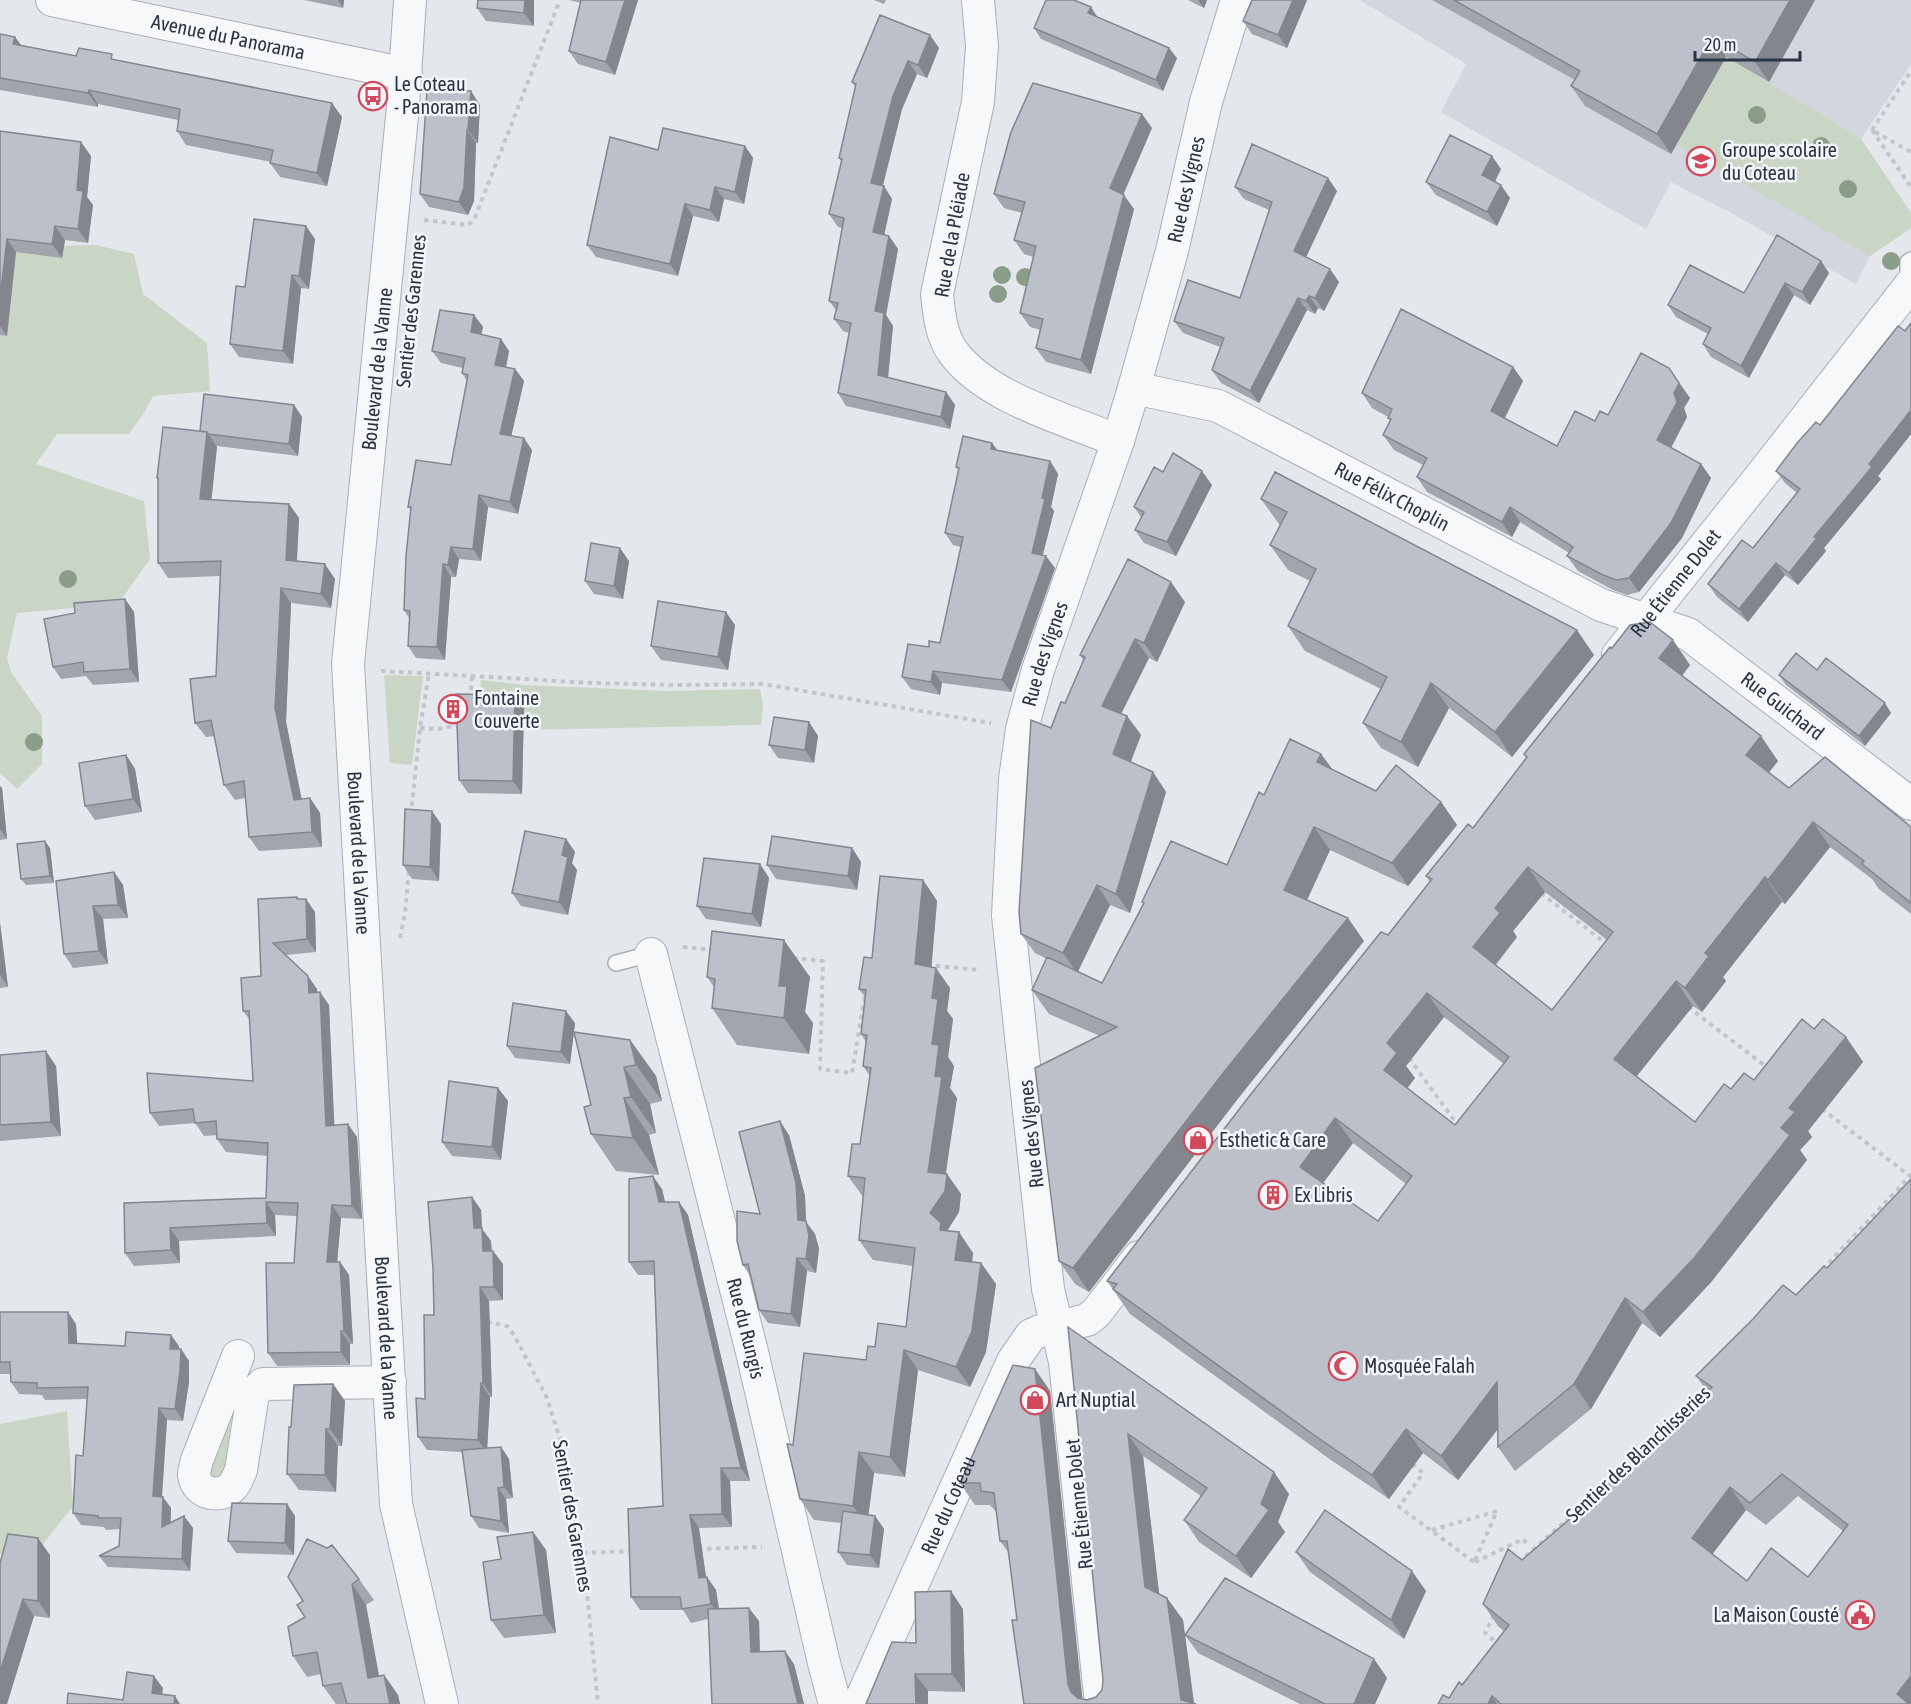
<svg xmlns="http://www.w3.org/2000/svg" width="1911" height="1704" viewBox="0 0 1911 1704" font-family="'Asap Condensed',sans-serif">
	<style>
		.built { fill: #d2d6de }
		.green { fill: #c9d6c5 }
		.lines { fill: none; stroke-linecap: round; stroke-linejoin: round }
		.lane-casing { stroke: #a9aeb7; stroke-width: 18 }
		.street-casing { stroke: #a9aeb7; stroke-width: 34 }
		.path { stroke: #c2c5cb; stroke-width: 4; stroke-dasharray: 4.5 4.5; stroke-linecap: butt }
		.lane { stroke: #f7f8fa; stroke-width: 15 }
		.street { stroke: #f7f8fa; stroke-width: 32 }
		.tree { fill: #899d89 }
		.wall { fill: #a1a5ae; fill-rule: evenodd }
		.shaded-wall { fill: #83868d }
		.building { fill: #bbc0ca; stroke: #83868d; stroke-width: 1.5; fill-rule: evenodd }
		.labels { text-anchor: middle; stroke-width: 5; stroke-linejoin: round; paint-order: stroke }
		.street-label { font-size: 20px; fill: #2b3445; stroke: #f4f6f9 }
		.poi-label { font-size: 20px; fill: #2b3445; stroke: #f4f6f9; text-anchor: start }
	</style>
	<rect width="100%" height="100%" fill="#e4e7ec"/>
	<!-- built -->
	<path class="built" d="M1360,0h551v64l-50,75 50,74v15l-41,28 -14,28 -121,-69 -64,-33 -25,47 -205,-117 25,-48z"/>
	<!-- green -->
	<path class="green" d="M1726,57l135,82 50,74v15l-41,28 -194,-111z
		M0,240l50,6 46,-1 38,9 9,40 64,49 3,48 -57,5 -8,15 -16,23h-72l-21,30 108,37 6,58 -32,45 -101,9 -10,45 4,14 31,44v48l-25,25 -17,-16z
		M384,675l39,1 -11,89 -22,-2z
		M481,680l44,5 142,6 93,-2 3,15 -2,21 -283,6z
		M233,1401l-8,70 -5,8h-8l-6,-6z
		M67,1411l6,95 -37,47 -36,1v-130z"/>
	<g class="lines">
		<!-- lane casing -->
		<g class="lane-casing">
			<path id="lane" d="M1908,286v-24l3,-2
				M616,963l35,-9"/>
		</g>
		<!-- street casing -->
		<g class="street-casing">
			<g id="street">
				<path id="s1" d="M52,0l354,74"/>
				<path id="s2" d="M410,0l-7,106 -55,558 48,840 46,200"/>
				<path d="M978,0l4,46 -4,56 -41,192c2,19 4,42 16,58 33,46 113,67 165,89"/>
				<path id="s3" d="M1134,388l84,18 383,199 87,29 223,170"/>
				<path id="s4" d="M1618,655l142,-178 151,-193"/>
				<path id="s5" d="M651,954l101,398 72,311 11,41"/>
				<path d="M238,1356l-41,104c-1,5 -3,10 -3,15 2,17 21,23 34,15 7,-4 10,-13 13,-20l12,-76 10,-10 127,-2"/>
				<path id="s6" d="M859,1704l135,-301 19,-42 18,-26 9,-4 47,-11 9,-7 43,-56"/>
				<path id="s7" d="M1101,1704l-36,-342 -17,-73 -40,-374 7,-136 7,-50 16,-59 80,-229 16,-53 38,-137 34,-149 31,-102"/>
			</g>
		</g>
		<!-- path -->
		<path class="path" d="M1872,130l39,-59
			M1872,130l39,57
			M1875,132l36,20
			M424,220l44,5 6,-5 86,-220
			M383,669v2l210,12 84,2 86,-1 228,39
			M470,699l2,-23
			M420,728l18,1 22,-4
			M411,815l9,-87 9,-54
			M1541,893l68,53
			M400,938l5,-25 4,-43
			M683,947l31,3
			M793,958l30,3 -3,108 32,4 13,-79
			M927,965l52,5
			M1688,1007l80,61
			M1409,1058l50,69
			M1822,1109l88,67 -87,93
			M487,1322l20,4 7,9 33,63 18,57 9,61 9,37 15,151
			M1412,1464l11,9 -24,34 75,55
			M1432,1530l65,-19 -23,51
			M698,1549l64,-2
			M583,1553l50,-2
			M1475,1562l48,-23 4,5
			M1519,1562l154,-135 38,-39
			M1494,1615l-9,18 13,11"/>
		<!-- lane -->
		<use href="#lane" class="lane"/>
		<!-- street -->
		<use href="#street" class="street"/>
	</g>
	<!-- trees -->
	<g class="tree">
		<circle cx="1757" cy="115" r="9"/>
		<circle cx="1821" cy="146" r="9"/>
		<circle cx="1848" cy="189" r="9"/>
		<circle cx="1891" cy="261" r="9"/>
		<circle cx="1002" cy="275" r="9"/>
		<circle cx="1025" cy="277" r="9"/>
		<circle cx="998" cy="294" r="9"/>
		<circle cx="68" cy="579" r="9"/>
		<circle cx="34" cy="742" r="9"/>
	</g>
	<!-- wall -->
	<path class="wall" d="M304,0h40l-1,8z
		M478,0h56v26l-48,-5 -9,-13z
		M569,0h69l-23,75 -37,-11 -9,-13 12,-48z
		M874,0h12l-2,4z
		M1188,0h19l-3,8z
		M1252,0h55l-20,48 -35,-14 -9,-13z
		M1432,0h383l-46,82 -43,-25 -55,97 -86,-48 -14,-20 4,-6z
		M1098,18l79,40 -14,33 -122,-52 -7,-11z
		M0,34l15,3 6,8 55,11 40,4 226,57 -15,69 -47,-9 -10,-14 1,-1 -85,-17 -9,-14 1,-11 -80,-16v3l-98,-17z
		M939,48l-12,30 -10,-4 -15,35 -19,77 9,13 -8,36 5,1 9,13 -12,66 7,11 -5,52 58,14 9,13 -5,24 -104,-23 -8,-13 11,-60 -6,-2 -9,-12 2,-9 -7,-9 13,-73 -4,-1 -9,-13 13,-52 -3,-4 17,-70 -4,-6z
		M480,105l-2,38h-2l-2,58 -6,14 -39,-8 -9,-13z
		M1152,128l-29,67 11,14 -43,165 -45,-12 -10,-14 5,-18 -11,-3 -10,-14 13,-56 -9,-3 -10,-14 8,-27 -18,-5 -10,-14z
		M0,131l91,25 -4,41 6,8 -5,38 -23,-3 -3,18 -46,-6 -9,84 -7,-1z
		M745,146l8,12 -9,46 -20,-5 -5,23 -26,-6 -15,60 -82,-19 -9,-12 71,-95z
		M1501,169l-6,13 15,16 -13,28 -61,-31 -10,-13z
		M1235,187l102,4 -31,66 33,25 -15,29 -6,-3 -3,6 -8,-4 -48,93 -38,-20 -9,-13 8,-23 -37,-14 -9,-12 66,-23 29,-88 -25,-11z
		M315,239l-6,50 -8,-1 -8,76 -54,-7 -9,-13 15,-57z
		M1821,261l8,12 -19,32 -16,-10 -45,83 -38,-21 -8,-13 5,-10 -32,-17 -8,-12 76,-12z
		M474,315l9,12 -2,7 28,17 -3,16 9,2 9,12 -13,55 21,14 -14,64 -30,-7 -7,54 -22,-2 -3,18h-5l-6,83 -29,-2 -8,-12 1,-28 -5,-8 7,-100 -3,-3 43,-42 16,-84 -5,-8 1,-5 -22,-5 -9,-12z
		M1911,323v111l-33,42 3,3 -57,69 2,3 -28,34 -13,-10 -37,47 -31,-25 -9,-13 45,-36 44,-55 -12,-10 -9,-12 44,-46z
		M1513,367l10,14 -18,37 52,28 38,-25 13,-6 61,-47 21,30 -6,10 3,9 -16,31 30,16 10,14 -29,60 -43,54 -12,3 -14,-5 -35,-19 -11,-15 2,-3 -49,-31 -8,15 -85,-45 -10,-15 6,-12 -29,-15 -11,-15 7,-14 -2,-3v-1l-16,-9 -10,-15z
		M294,405l8,12 -4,39 -81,-10 -6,54 78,4 10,14 -2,43 38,18 -4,29 -40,-5 -5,119 15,77 9,-1 10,15 2,34 -63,4 -10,-14 -4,-39 -10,2 -11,-15 -10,-49 -8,1 -11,-14 21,-47 4,-100 -52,2 -10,-15v-82l-1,-3 43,-47z
		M997,450l53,11 8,13 -7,33 3,4 -11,44 12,13 -44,124 -69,-9 -2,12 -29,-6 -9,-12 27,-30 11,-4 21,-96 -8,-2 -8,-12 14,-62 -3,-4z
		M1212,485l-36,71 -32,-13 -9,-13 6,-13 -7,-10z
		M1261,499l333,156 -82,102 -63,-49 -31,59 -37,-19 -18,-25 18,-34 -76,-38 -17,-25 22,-45 -22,-11 -18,-25 10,-20 -1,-1z
		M629,561l-6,38 -29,-5 -9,-13z
		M125,599l9,13 5,70 -46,3 -7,-9 -25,3 -8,-12 22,-54z
		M1185,602l-28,60 -8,-4 -28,56 6,2 14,19 -10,27 22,10 13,20 -36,121 -20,-8 -32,67 24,11 41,-79 -1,-2 85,-37 37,-70 57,-41 11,15 44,22 65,11 16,23 -49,61 -78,-36 -23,50 57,41 -124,155 -151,196 -14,-8 -16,-23 41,-225 -51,-22 -17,-24 15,-31 -12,-6 -14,-19 30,-206 14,-25 18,-43 -3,-5z
		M735,625l-7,45 -67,-10 -10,-14z
		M1612,648l78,17 -8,11 96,85 -9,11 20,16 122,39v87l-32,-25 -7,-10 -42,-32 -45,57 -3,-2 -59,75 3,4 -24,31 -9,-6 -56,70 58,46 36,-33 23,-9 60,-51 32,8 17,25 -55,69 4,6 -12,13 7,10 -95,121 -52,56 -18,-14 -51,86 -76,62 -17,-24v-18l-40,51 -35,-27 -34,46 -58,-39 -201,-146 -23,-33 281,-346 42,-53 -4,-6 47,-48 53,-70 -2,-4zM1545,892l62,48 -55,70 -56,-45 21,-28 -4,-6zM1444,1017l60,47 -49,61 -48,-37 8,-10 -9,-12zM1353,1143l53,41 -28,37 -55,-38z
		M1817,670l74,43 -26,33 -79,-61 -7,-10z
		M515,695l9,13 -2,86 -54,-1 -9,-13z
		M809,722l9,14 -4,27 -36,-5 -9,-13z
		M126,755l9,14 7,43 -47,8 -10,-14z
		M0,786l2,2 5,51 -7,1z
		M441,824l-2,57 -27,-2 -9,-14z
		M566,839l9,13 -3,11 5,7 -9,45 -47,-9 -9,-13z
		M50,848l4,35 -28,2 -5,-6z
		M852,848l9,14 -4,28 -81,-11 -9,-14z
		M760,864l9,14 -8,49 -55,-8 -9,-13z
		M114,872l9,13 5,33 -25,1 5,45 -35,4 -9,-14z
		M923,880l14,21 -6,66 19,21 -3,23 6,8 -5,38 6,9 -4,22 7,10 -12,76h2l14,20 -2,18 -12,19 26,22 -1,9 9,1 15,21 -10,68 -16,35 -52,-17 -13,107 -31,-4 -6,42 7,1 9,13 -5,39 -32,-3 -9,-13 3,-29 -27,-3 -14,-21 -7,-54 73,-85 9,-13 31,-20 7,-61 -40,-6 -14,-20 4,-43 -15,-21 12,-32 10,-68 -7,-10 3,-24 -5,-8 4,-37 -6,-8 13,-31z
		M297,897l18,15 1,40 -30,3 31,34v3l12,13 5,120 23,12 5,82 -21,-1 -4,44h3l9,13 4,69h-3v21l-73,1 -9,-13 26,-90 3,-47 -22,-1 1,21 -97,5 1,22 -46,3 -9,-13 -1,-50 142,-5 2,-42 -42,-4 -9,-13v-4l-13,1 -9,-13 -36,3 -9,-13 103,-32 -3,-61 -7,-9 18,-35 -3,-77z
		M0,923l8,64 -8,1z
		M707,977h103l-5,35 8,11 -4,31 -72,-9 -25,-37 2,-21z
		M575,1023l-5,41 -55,-6 -8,-12z
		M630,1040l26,36 6,25 -12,3 6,29 -7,2 10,40 -43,-4 -25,-37v-29z
		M0,1055l56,11 5,70 -61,5z
		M498,1088l10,13 -7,59 -49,-4 -10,-14z
		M789,1135l16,61 1,26 9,12 4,15 -3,24 -9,-2 -7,56 -32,-4 -9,-13 -8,-33 -8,-12z
		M662,1189l3,13h14l9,13 62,266h-20l2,46 -33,1 7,49 10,13 3,18 40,13 1,31 34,12 10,40h-92l-4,-85 -17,4 -8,-13h-43l-9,-13 32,-91 -9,-231h-16l-9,-13z
		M472,1197l9,13 1,19 9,12 1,10h1l10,13v36l-14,1 3,96h-2l-3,51 14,-1 8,12 4,39 -7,1 3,34 -30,-5 -8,-12 -9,-64 -35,-2 -9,-13 7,-38 9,-84z
		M1827,1268l84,436h-473l11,-6 13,-13 42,-54 -6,-5 -15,-22 39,-44 143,-123 43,-45 -12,-16 100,-81zM1798,1496l45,35 -35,46 -61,4 -35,-27 34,-44 20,15z
		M0,1312l76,12 1,20 48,2h54v3h2l8,12v21l-6,39 -16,-1 -5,77 9,11 -1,14 14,-6 9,12 -3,43 -82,-4 -9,-11 20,-10 1,-17 -14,1 -2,-3 -23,-2 -8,-12 10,-57 4,-57 -42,1 -3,-5 -23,-1 -8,-12v-8h-11z
		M1068,1327l221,167 -11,28 7,10 -34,46 -52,-36 -15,-22 17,-24 -58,-40 16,138 8,4 16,22 2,15 189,24 13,19 -12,26h-75l-102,-51 -13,-18 9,68 -170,1 -7,-84 -9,-68 -8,-11 -3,-28 -7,-8h-15l-15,-22 75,-114 15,22 32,308 5,1 9,-3 6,-7 1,-10z
		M333,1384l12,17 -3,45h-4l-2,46 -37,-2 -12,-16 4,-47z
		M287,1504l8,12 -1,39 -58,-2 -8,-12z
		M533,1532l13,18 10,83 -52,5 -13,-18z
		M1296,1552l130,39 -22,48 -94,-67z
		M50,1555v63l-16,-2 -27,88 -7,-141z
		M359,1579l15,21 -8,5 13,71 5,-1 14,20 2,9h-64l-13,-18 -2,-12 -14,3 -14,-21 12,-39z
		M963,1609l2,83 -37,-1 -62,13 50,-61z"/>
	<!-- shaded-wall -->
	<path class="shaded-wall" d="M338,0h6l-1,8z
		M525,0h9v26l-10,-13z
		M625,0h13l-23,75 -9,-13z
		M1198,0h9l-3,8z
		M1293,0h14l-20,48 -9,-13z
		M1790,0h25l-46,82 -14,-20z
		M1091,7l7,11 -10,-5z
		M930,35l9,13 -12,30 -9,-13z
		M15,37l10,14 -12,-7z
		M1712,37l14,20 -55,97 -14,-20z
		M1169,48l8,10 -14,33 -7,-11z
		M908,61l9,13 -15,35 -22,87 -9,-13 22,-87z
		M89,90l9,14v3l-10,-14z
		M471,91l9,14 -2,38 -10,-13z
		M332,103l10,14 -15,69 -10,-13z
		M1142,114l10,14 -32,74 -10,-14z
		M467,130l9,13 -2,58 -6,14 -9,-13z
		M81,142l10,14 -4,41 6,8 -5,38 -10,-14 -1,-39z
		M745,146l8,12 -9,46 -9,-12z
		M1492,156l9,13 -10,20 -9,-14z
		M1328,178l9,13 -34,73 -9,-13z
		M1501,185l9,13 -13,28 -10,-14z
		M884,186l8,13 -10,46 -9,-13z
		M715,187l9,12 -5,23 -9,-12z
		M1124,195l10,14 -43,165 -10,-14z
		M685,204l8,12 -15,60 -8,-12z
		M55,226l10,14 -3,18 -10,-14z
		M306,226l9,13 -6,50 -10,-13z
		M889,236l9,13 -12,66 7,11 -6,62 -9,-13 -3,-64z
		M7,239l9,13 -9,84 -7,-10v-27z
		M1821,261l8,12 -19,32 -8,-13z
		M1330,269l9,13 -15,29 -9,-13z
		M292,275l9,13 -8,76 -10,-13z
		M1785,283l9,12 -45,83 -8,-12z
		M1309,296l9,12 -3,6 -9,-13z
		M1298,298l9,12 -48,93 -9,-12z
		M474,315l9,12 -4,17 -8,-12z
		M501,339l8,12 -5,26 -9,-12z
		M1513,367l10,14 -22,44 -10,-14z
		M515,369l9,12 -15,65 -9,-12z
		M1679,383l11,15 -6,10 3,9 -20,38 -10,-15 17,-47z
		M946,392l9,13 -5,24 -9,-12z
		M294,405l8,12 -4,39 -9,-12z
		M1911,410v24l-33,42 3,3 -57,69 2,3 -28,34 -9,-12 25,-36z
		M207,432l10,15 -7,67 -10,-15z
		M524,438l8,12 -14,64 -8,-12z
		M992,443l9,12 -10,-6z
		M1050,461l8,13 -7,33 3,4 -14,54 -8,-12 10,-55z
		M1701,464l10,14 -29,60 -43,54 -10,-14z
		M1202,471l10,14 -36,71 -9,-14z
		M479,495l9,12 -7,54 -8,-12z
		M289,504l10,14 -3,57 -10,-15z
		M1510,507l10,15 -8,15 -10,-15z
		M451,547l8,12 -3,18 -8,-12z
		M620,548l9,13 -6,38 -9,-13z
		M1046,556l9,12 -44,124 -9,-12z
		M1776,563l9,12 -37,47 -9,-13z
		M325,564l10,15 -4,29 -10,-14z
		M443,564l8,13 -6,83 -8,-13z
		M1171,582l14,20 -28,60 -13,-19z
		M281,588l10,15 -5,119 19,93 -11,-15 -19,-92z
		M125,599l9,13 5,70 -9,-13z
		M726,612l9,13 -7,45 -10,-13z
		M1577,630l17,25 -82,102 -17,-25z
		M1135,639l14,19 -34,68 -13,-20z
		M1673,640l17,25 -14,18 -17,-25z
		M933,671l9,12 -2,12 -9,-13z
		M1431,683l18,25 -31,59 -17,-25z
		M515,695l9,13 -2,86 -9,-13z
		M1885,703l6,10 -26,33 -6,-10z
		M1127,716l14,19 -15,38 -13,-19z
		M809,722l9,14 -4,27 -9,-13z
		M1761,736l17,25 -15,19 -17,-25z
		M1321,754l17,23 -21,-15z
		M126,755l9,14 7,43 -9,-13z
		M1153,772l13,20 -36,121 -14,-19z
		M0,786l2,2 5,51 -7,-10z
		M310,798l10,15 2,34 -10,-15z
		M1441,802l16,23 -49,61 -16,-23z
		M432,811l9,13 -2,57 -9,-14z
		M1813,822l17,25 -45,57 -17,-24z
		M1314,827l16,23 -29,63 -17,-23z
		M566,839l9,13 -3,11 5,7 -9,45 -9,-13 3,-47z
		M45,841l5,7 4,35 -4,-7z
		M852,848l9,14 -4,28 -9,-14z
		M760,864l9,14 -8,49 -9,-13z
		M1528,867l17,25 -32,39 4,6 -27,34 -17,-24 22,-39z
		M114,872l9,13 5,33 -10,-13z
		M1765,877l17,25 -59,75 3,4 -24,31 -17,-24 20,-35z
		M923,880l14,21 -7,84 -15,-21z
		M1097,885l13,20 -33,68 -14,-20z
		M306,899l9,13 1,40 -9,-13z
		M93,906l10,13 5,45 -9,-13z
		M1348,918l16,23 -124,155 -151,196 -16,-24 151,-196z
		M0,923l8,64 -8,-12z
		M784,940l26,37 -5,35 8,11 -4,31 -25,-36 -5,-32z
		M936,968l14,20 -3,23 6,8 -5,38 6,9 -4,22 7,10 -14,94 -15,-20 4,-128v-46z
		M308,976l9,13 1,17 -9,-13z
		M1676,981l17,25 -62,77 -17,-24z
		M320,992l9,13 6,134 -9,-13z
		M1427,993l17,24 -38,49 9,12 -13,17 -18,-25 3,-27z
		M566,1011l9,12 -5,41 -9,-12z
		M1846,1037l17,25 -55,69 4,6 -12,13 7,10 -95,121 -52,56 -17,-25 138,-184 8,-20z
		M630,1040l26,36 6,25 -26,-36z
		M46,1051l10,15 5,70 -10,-14z
		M624,1067l26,37 6,29 -25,-36z
		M498,1088l10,13 -7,59 -9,-13z
		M624,1098l25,37 10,40 -26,-37z
		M1335,1118l18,25 -36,48 -17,-24z
		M780,1121l9,14 16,61 1,26 9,12 4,15 -3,24 -10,-14 -8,-39z
		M348,1124l9,13 5,82 -10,-13z
		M947,1174l14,20 -2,18 -12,19 8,20 -25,-38z
		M653,1176l9,13 6,26 -9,-13z
		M472,1197l9,13 1,19 9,12 1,23 -9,-13 -9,-23z
		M266,1202l9,13 1,21 -9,-13z
		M679,1202l9,13 62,266 -9,-13z
		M332,1205l9,13 -5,57 -9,-13z
		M170,1228l9,13 1,22 -9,-13z
		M959,1232l14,21 -3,28 -15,-21z
		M493,1251l10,13v36l-9,-13z
		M797,1258l10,13 -7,56 -9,-13z
		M340,1262l9,13 4,69 -9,-13z
		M981,1263l15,21 -10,68 -16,35 -14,-20z
		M480,1287l9,14 3,96 -9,-14z
		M1625,1298l17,25 -51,86 -17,-25z
		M68,1312l8,12 2,31 -9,-12z
		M341,1331l9,13v21l-9,-13z
		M171,1335l8,11v14l-9,-11z
		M181,1349l8,12v21l-6,39 -8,-12z
		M904,1350l14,20 -13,107 -15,-20z
		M1035,1369l15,22 33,313 -12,-12 -3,-8z
		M1497,1382l18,25 -57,73 -17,-24z
		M481,1383l9,14 -3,56 -9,-13z
		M333,1384l12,17 -3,45 -12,-17z
		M159,1408l8,12 -6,88 -8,-12z
		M326,1429l12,17 -2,46 -11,-17z
		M1406,1429l17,24 -34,46 -17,-24z
		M1128,1434l15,22 18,153 -16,-22z
		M501,1447l8,12 4,39 -9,-11z
		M859,1452l15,21 -7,53 -14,-20z
		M721,1468l9,13 2,46 -10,-13z
		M1274,1472l15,22 -11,28 7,10 -34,46 -15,-22 25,-52z
		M1730,1487l16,23 -38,50 -16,-22z
		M498,1488l8,11 3,34 -8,-12z
		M163,1497l8,11 -1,30 -8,-11z
		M287,1504l8,12 -1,39 -9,-12z
		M690,1515l9,13 9,63 -9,-13z
		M184,1516l9,12 -3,43 -8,-12z
		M875,1516l9,13 -5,39 -9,-13z
		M533,1532l13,18 10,83 -12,-18z
		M38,1538l12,17v63l-12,-17z
		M1412,1571l14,20 -22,48 -13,-19z
		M707,1577l9,13 4,27 -9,-13z
		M352,1584l14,21 17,93 -15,-20z
		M951,1591l12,18 2,83 -13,-18z
		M1167,1598l16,22 11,84 -13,-4z
		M23,1599l11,17 -27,88h-7v-32z
		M749,1608l10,13 1,44 -9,-13z
		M785,1651l9,13 10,40h-6z
		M1374,1659l13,19 -12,26h-21z
		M915,1674l13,17v13h-12z
		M384,1675l14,20 2,9h-10z
		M154,1676l9,12 -2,16 -9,-11z
		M1911,1676v28h-7l-7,-10z
		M175,1696l5,8h-6z
		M1492,1696l5,8h-9z"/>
	<!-- building -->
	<path class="building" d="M478,0h47l-1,13 -47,-5z
		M581,0h44l-19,62 -37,-11z
		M1046,0h28l17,7 -3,6 81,35 -13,32 -122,-52z
		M1252,0h41l-15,35 -35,-14z
		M1454,0h336l-35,62 -43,-25 -55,97 -86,-48 9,-15z
		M880,15l50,20 -12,30 -10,-4 -15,35 -22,87 13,3 -11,46 16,4 -14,75 9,2 -6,62 68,17 -5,25 -103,-24 13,-70 -17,-4 4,-16 -9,-2 15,-83 -15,-4 13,-55 -3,-1 17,-74 -4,-2z
		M0,34l15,3 -2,7 63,12 3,-8 33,6 -1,5 221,44 -15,70 -47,-10 3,-13 -96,-19 3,-22 -91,-19 -1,3 -88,-15z
		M1033,83l109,31 -32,74 14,7 -43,165 -45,-12 7,-29 -23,-6 16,-67 -22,-6 11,-38 -31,-8 17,-62z
		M427,90l44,1 -3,39h-1l-3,57 -5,15 -39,-8z
		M663,128l82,18 -10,46 -20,-5 -5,23 -25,-6 -15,60 -83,-19 23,-108 48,13z
		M0,131l81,11 -4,48 6,1 -5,38 -23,-3 -3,18 -45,-5 -7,60z
		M1450,135l42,21 -10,19 19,10 -14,27 -61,-30z
		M1252,144l76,34 -34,73 36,18 -15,29 -6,-2 -3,5 -8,-3 -48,93 -38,-21 12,-32 -50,-17 14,-41 52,18 32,-96 -37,-15z
		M254,219l52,7 -7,50 -7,-1 -9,76 -53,-7 6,-58 9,1z
		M1777,235l44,26 -19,31 -17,-9 -44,83 -38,-22 8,-16 -43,-23 22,-40 54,28z
		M1401,309l112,58 -22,44 66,35 18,-35 20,10 5,-10 8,4 33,-62 28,15 10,15 -5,10 3,9 -20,38 44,24 -30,59 -42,55 -13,2 -13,-5 -36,-19 6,-9 -63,-40 -8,15 -85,-45 10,-19 -44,-23 8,-16 -3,-1 4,-9 -30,-16z
		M440,310l34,5 -3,17 30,7 -6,26 20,4 -15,65 24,4 -14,64 -31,-7 -6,54 -22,-2 -3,18 -5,-1 -6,83 -29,-1 2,-35 -6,-1 2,-54 5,-49h-3l8,-47 35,5 17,-90 -6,-2 3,-15 -33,-7z
		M1911,323v87l-42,54 3,3 -58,70 3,1 -28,35 -13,-10 -37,46 -31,-25 34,-44 11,8 47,-59 -24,-18 22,-29 18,-20 4,3 78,-99 7,5z
		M204,394l90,11 -5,39 -81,-10 -1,-2 -7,-1z
		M163,427l44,5 -7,67 89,5 -3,56 39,4 -4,30 -40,-6 -6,120 19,92 16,-2 2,34 -63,5 -5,-56 -20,4 -13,-65 -16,3 -5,-44 26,-3 5,-115 -63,2v-85h-1z
		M963,436l29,7 -1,6 59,12 -8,37 3,1 -13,54 14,3 -44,124 -69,-9 -2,11 -29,-5 6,-33 21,3v-6l11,2 23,-106 -18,-4 14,-65 -3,-1z
		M1173,453l29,18 -35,71 -32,-12 9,-18 -10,-5 20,-40 9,5z
		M1275,472l302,158 -82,102 -64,-49 -30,59 -38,-19 24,-46 -99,-51 28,-57 -46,-24 17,-33 -26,-13z
		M591,543l29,5 -6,38 -29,-5z
		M1128,559l43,23 -27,61 -9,-4 -33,67 25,10 -14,38 40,18 -37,122 -19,-9 -34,68 -42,-19 -2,-22 12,-192 20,8 10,-26 4,1 20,-46 -5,-2z
		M125,599l5,70 -46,3 -1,-10 -30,5 -9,-48 31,-6 -1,-10z
		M658,601l68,11 -8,45 -67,-11z
		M1650,622l23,18 -14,18 102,78 -15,19 43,33 36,-31 86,70v76l-49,-39 2,-3 -51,-39 -45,58 -3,-3 -60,76 4,3 -24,32 -9,-7 -62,78 81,63 29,-38 7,5 13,-16 10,7 48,-61 12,10 9,-10 23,18 -57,71 6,4 -14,16 9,7 -95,122 -52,55 -18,-14 -51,86 -76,63 -1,-65 -56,74 -35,-27 -34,46 -58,-40 -201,-146 4,-5 -10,-3 144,-187 130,-162 7,3 44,-56 -6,-3 42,-52 5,4 54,-71 -3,-3 86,-107 2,1 18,-23zM1528,867l85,65 -61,78 -79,-63 27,-34 -5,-5zM1427,993l82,64 -54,68 -71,-55 13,-17 -10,-10zM1335,1118l77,58 -34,45 -78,-54z
		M1796,653l21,17 9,-12 59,45 -26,33 -80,-61z
		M456,694l59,1 -2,86 -54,-1z
		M774,717l35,5 -4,28 -36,-5z
		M1290,739l31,15 -4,8 59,29 20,-26 45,37 -49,61 -78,-36 -30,63 64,28 -124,154 -151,196 -14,-7 -24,-193 82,-41 -85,-37 15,-33 55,26 42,-80 -2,-1 29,-61 56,24 32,-73 5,3z
		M126,755l7,44 -48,7 -6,-43z
		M405,809l27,2 -2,56 -27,-2z
		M525,831l41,8 -4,16 6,2 -9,45 -47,-9z
		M772,836l80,12 -4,28 -81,-11z
		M45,841l5,35 -29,3 -4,-35z
		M704,858l56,6 -8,50 -55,-8z
		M114,872l4,33 -25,1 6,45 -35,3 -8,-73z
		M880,876l43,4 -8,84 21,4 -4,30 6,1 -6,45 7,1 -4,31 7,1 -14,95 19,2 -2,17 -15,22 11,10 -1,7 19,2 -4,28 26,3 -9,68 -16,36 -52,-17 -14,107 -31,-5 -6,54 -53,-7 -13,-55 6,1 11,-92 62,7 2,-14 7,1 3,-24 28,4 9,-79 -56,-8 6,-62 -17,-2 4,-32h8l11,-76 -8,-2 4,-31 -6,-1 5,-44 -7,-1 5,-32 8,1z
		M297,897v2h9l1,40 -34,4 35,33 1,17 11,-1 6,134 22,-2 4,82 -20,-1 -5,57h13l4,69h-3v21l-73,1 -2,-90h28l4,-60 -32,-1 1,21 -97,5 1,22 -46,3 -1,-50 142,-5 2,-55 -51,-4 -1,-18 -21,2 -2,-14 -43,4 -3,-40 106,8 -4,-70h-6l-2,-33 20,-2 -3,-77z
		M712,931l72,9 -5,46h8l-3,32 -72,-10 3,-29 -8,-2z
		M513,1003l53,8 -5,41 -54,-6z
		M574,1032l56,8 6,25 -12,2 7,30 -7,1 9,40 -42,-4 -7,-27 7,-2z
		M46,1051l5,71 -51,3v-70z
		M449,1081l49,7 -6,59 -50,-5z
		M780,1121l16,62 2,37 8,1 3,15 -3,23 -9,-1 -6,56 -32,-4 -11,-46 -5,1 -6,-24v-30l23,3 -21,-82z
		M653,1176l6,26h20l62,266h-20l1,46 -32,1 9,63 8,-1 4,27 -29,5 -2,-12h-49l-3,-88 35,-3 -9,-245 -25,1v-83z
		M1911,1179v497l-14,18 12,10h-408l-9,-8 -4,8h-50l5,-9 6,3 10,-16 3,3 47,-60 -26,-21 25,-55 14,11 143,-123 47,-50 -16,-11 57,-57 30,-34 13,10 28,-29 3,2zM1782,1474l66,51 -40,52 -37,-29 -24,33 -55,-43 38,-51 20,16z
		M472,1197l2,31h8l1,23h10l1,36h-14l3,96h-2l-3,57 -60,-3 -2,-39 9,1 -1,-84h10l-1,-46 -5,-67z
		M0,1312h68l1,31 56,3 1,-14 45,3 -1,14h11l-1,21 -5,39 -16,-1 -6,88 10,1 -1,30 22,-11 -2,43 -83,-3 20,-10 2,-28h-23v-2l-25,-3 3,-58 7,1 5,-69 -51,1v-5l-26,-1 -1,-20h-10z
		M1068,1327l206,145 -13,32 8,6 -33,46 -52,-36 23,-32 -79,-54 17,153 22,11 14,102 15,4h-172l-12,-84h5l-10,-79h-7l-6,-48 -13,-2 -1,-8h-20l53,-118 22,4 33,315 3,8 7,6 9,2 9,-3 6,-7 1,-10z
		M333,1384l-3,45h-4l-1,46 -38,-1 2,-47h2l3,-42z
		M501,1447l3,40 -6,1 3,33 -30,-5 -9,-66z
		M232,1503l55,1 -2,39 -57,-2z
		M1325,1510l87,61 -21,49 -95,-68z
		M843,1511l32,5 -5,39 -32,-3z
		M533,1532l11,83 -53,5 -8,-58 18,-3 -4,-22z
		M8,1534l30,4v63l-15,-2 -23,73v-109z
		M307,1539l20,9 5,-3 27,34 -7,5 16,94 16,-3 6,29h-43l-6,-21 -18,3 -6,-34 -24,4 -5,-29 17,-10 -8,-12 6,-4 -15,-24z
		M1225,1578l149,81 -20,45h-29l-140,-69z
		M951,1591l1,83h-37l1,30h-50l26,-62 24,1 -1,-51z
		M749,1608l2,44 34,-1 13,53h-86l-4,-95z
		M127,1672l27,4 -2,17 23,3 -1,8h-107l1,-11 55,7z"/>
	<!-- icons -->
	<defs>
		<g id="bus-ring" transform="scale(1.5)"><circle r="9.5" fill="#f4f6f9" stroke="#d1495b" stroke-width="1.5"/><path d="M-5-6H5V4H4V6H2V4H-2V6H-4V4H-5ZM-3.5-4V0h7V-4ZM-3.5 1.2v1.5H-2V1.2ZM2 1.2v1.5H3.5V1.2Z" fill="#d1495b"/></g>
		<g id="school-ring" transform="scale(1.5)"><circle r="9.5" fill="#f4f6f9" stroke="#d1495b" stroke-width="1.5"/><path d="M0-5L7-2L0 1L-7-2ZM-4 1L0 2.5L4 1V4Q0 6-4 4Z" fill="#d1495b"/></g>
		<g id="building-ring" transform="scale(1.5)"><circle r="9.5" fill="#f4f6f9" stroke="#d1495b" stroke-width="1.5"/><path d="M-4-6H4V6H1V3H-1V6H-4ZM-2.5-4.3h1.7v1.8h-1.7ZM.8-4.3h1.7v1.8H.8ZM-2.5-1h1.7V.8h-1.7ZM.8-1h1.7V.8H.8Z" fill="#d1495b"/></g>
		<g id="shop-ring" transform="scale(1.5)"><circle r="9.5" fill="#f4f6f9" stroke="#d1495b" stroke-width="1.5"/><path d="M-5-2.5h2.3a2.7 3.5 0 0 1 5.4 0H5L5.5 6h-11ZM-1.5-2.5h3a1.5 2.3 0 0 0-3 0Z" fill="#d1495b"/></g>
		<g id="mosque-ring" transform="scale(1.5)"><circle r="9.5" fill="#f4f6f9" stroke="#d1495b" stroke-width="1.5"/><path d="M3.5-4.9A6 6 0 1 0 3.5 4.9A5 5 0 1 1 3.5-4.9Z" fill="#d1495b"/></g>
		<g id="civic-ring" transform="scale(1.5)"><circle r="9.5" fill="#f4f6f9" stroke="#d1495b" stroke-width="1.5"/><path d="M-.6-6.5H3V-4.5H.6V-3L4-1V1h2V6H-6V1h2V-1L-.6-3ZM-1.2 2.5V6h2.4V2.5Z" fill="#d1495b"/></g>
	</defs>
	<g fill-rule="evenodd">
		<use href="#bus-ring" x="373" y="96"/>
		<use href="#school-ring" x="1701" y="161"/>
		<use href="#building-ring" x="453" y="709"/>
		<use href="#shop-ring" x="1198" y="1140"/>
		<use href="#building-ring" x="1273" y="1195"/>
		<use href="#mosque-ring" x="1343" y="1366"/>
		<use href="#shop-ring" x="1035" y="1400"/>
		<use href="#civic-ring" x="1860" y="1615"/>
	</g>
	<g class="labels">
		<!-- street labels -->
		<g class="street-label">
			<text dy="7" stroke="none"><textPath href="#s1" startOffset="180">Avenue du Panorama</textPath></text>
			<text dy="7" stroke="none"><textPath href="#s7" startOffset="1546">Rue des Vignes</textPath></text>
			<text transform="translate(952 235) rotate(-80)" y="7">Rue de la Pléiade</text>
			<text transform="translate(411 311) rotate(-84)" y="7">Sentier des Garennes</text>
			<text transform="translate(377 369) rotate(-84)" y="7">Boulevard de la Vanne</text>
			<text dy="7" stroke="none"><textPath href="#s3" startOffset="282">Rue Félix Choplin</textPath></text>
			<text dy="7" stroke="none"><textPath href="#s4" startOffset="92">Rue Étienne Dolet</textPath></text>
			<text dy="7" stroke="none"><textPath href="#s7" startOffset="1060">Rue des Vignes</textPath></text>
			<text dy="7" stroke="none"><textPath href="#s3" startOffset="728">Rue Guichard</textPath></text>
			<text dy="7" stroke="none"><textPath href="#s2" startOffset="856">Boulevard de la Vanne</textPath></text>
			<text transform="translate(1031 1134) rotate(-96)" y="7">Rue des Vignes</text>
			<text dy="7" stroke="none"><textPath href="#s5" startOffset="386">Rue du Rungis</textPath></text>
			<text dy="7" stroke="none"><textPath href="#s2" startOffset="1342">Boulevard de la Vanne</textPath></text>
			<text transform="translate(1638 1454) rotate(-43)" y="7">Sentier des Blanchisseries</text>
			<text transform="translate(1079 1504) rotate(-96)" y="7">Rue Étienne Dolet</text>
			<text dy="7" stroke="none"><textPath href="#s6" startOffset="218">Rue du Coteau</textPath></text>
			<text transform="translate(573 1516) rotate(80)" y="7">Sentier des Garennes</text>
		</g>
		<!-- poi labels -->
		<g class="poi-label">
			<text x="394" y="91">Le Coteau<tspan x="394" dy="23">- Panorama</tspan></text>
			<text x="1722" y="157">Groupe scolaire<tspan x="1722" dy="23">du Coteau</tspan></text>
			<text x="474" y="705">Fontaine<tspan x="474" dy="23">Couverte</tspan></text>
			<text x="1219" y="1147">Esthetic &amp; Care</text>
			<text x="1294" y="1202">Ex Libris</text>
			<text x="1364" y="1373">Mosquée Falah</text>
			<text x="1056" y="1407">Art Nuptial</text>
			<text x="1839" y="1622" text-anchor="end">La Maison Cousté</text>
		</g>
	</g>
	<!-- scale -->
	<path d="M1695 51v9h105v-9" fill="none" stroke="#2b3445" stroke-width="3"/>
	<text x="1704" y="51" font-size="18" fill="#2b3445" stroke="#f4f6f9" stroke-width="4.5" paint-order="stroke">20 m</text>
</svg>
